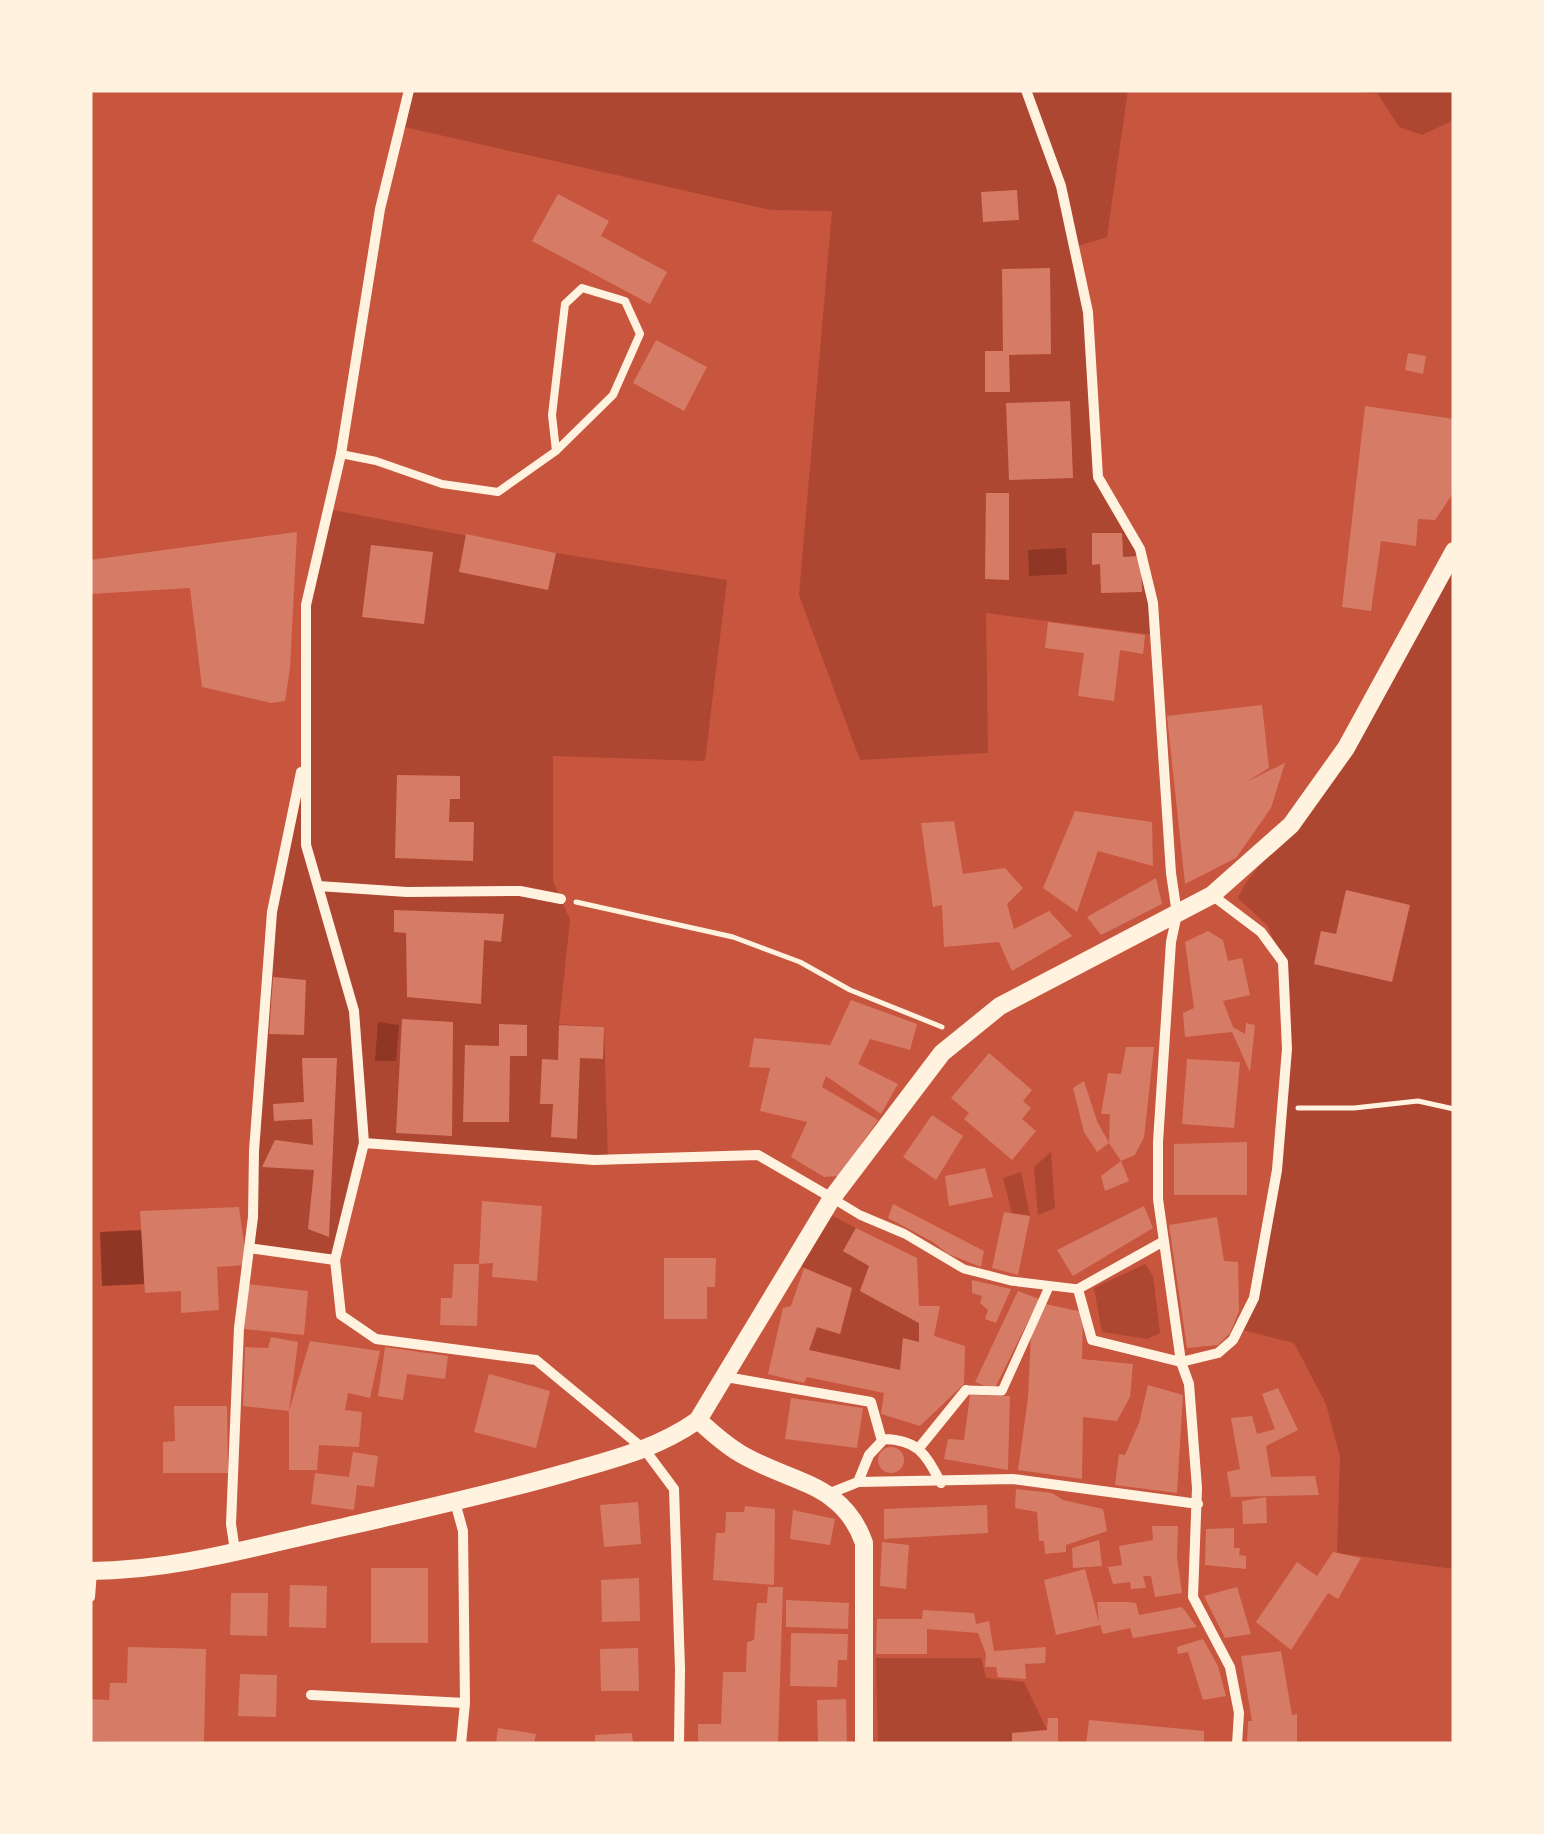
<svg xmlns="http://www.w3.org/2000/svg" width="1544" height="1834" viewBox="0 0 1544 1834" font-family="Figtree,sans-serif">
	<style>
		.green { fill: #ae4732 }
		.water { fill: #8f3625 }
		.building { fill: #d67c66 }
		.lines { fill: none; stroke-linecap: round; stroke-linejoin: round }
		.path { stroke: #fff3e0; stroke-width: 5 }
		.service { stroke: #fff3e0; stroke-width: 8 }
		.pedestrian { stroke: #fff3e0; stroke-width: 9 }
		.minor { stroke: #fff3e0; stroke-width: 10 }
		.tertiary { stroke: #fff3e0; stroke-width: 18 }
	</style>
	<rect width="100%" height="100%" fill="#c8553d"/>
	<!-- green -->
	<path class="green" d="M409,90h719l-21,147 -32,10 13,65 10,165 42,72 15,86 -169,-22 2,140 -128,7 -61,-165 33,-384 -61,-1 -371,-84z
		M1339,90h115v30l-32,15 -23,-8 -21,-33z
		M328,509l228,44 171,27 -22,181 -152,-5v125l17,39 -11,104 45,3 4,133 -243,-17 -30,117 -86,-12 23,-336 34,-168v-139z
		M1454,567v1002l-117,-16 3,-96 -14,-53 -32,-61 -55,-14 15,-31 23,-128 10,-121 -4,-87 -16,-37 -29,-27 7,-14 46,-59z
		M1051,1152l4,56 -17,7 -4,-48z
		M1021,1172l9,44 -18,-3 -9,-35z
		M825,1212l31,16 -13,23 28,12 -11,28 59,32v19l-16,-3 -3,31 -91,-20 8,-23 23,7 12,-45 -58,-26z
		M1145,1264l8,12 7,57 -13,6 -45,-7 -8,-44z
		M876,1658h105l5,20 38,4 23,48 -35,3v11h-134z"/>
	<!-- water -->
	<path class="water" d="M1066,548l1,26 -38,2 -1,-26z
		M378,1022l21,3 -3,36h-21z
		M142,1230l2,54 -42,2 -2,-54z"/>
	<!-- building -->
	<path class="building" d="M1017,190l2,30 -36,2 -2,-30z
		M558,194l51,27 -8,15 66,36 -17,32 -118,-63z
		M1050,268l1,86 -42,1 1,37h-25v-41h18l-1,-82z
		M656,340l51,27 -23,44 -51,-28z
		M1408,353l18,3 -3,18 -18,-4z
		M1070,401l3,77 -64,2 -3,-77z
		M1365,406l89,13v73l-19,28 -17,-1 -2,27 -35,-5 -10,70 -29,-4z
		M986,493h23v87l-24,-1z
		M297,532l-7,136 -5,33 -14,2 -69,-16 -12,-99 -100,6v-34z
		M1092,533h30l1,24 18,-1 1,36 -41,1 -1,-29 -8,1z
		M466,534l90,19 -8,37 -89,-18z
		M371,545l62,7 -9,72 -62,-7z
		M1048,622l97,13 -2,19 -23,-4 -6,51 -36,-5 6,-43 -39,-5z
		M1262,705l7,63 -23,14 39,-19 -14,45 -35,50 -51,26 -18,-168z
		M397,775l63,1v23h-10l-1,23h25l-1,39 -78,-3z
		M1075,811l77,11 1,44 -55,-15 -21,61 -34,-24z
		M954,821l9,53 42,-6 18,20 -16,16 7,25 35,-18 23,25 -60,35 -13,-29 -55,5 -2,-42 -9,2 -12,-84z
		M1156,878l6,26 -61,31 -14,-18z
		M1346,890l64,15 -18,77 -78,-18 7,-33 15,3z
		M394,910l110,4 -3,28 -17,-2 -3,64 -74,-7 -1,-64 -12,-1z
		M1208,931l15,9 5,21 14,-3 8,37 -27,6 10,26 12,7 1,-11 9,2 -5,47 -18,-40 -47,5 -2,-24 11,-5 -9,-66z
		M273,977l33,3 -2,55 -35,-1z
		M851,1000l66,24 -7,26 -40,-11 -12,25 40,20 -17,30 -55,-38 -4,11 56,33 -39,56 -15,1 -33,-20 16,-35 -47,-11 10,-43 -21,-1 5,-29 76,7z
		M402,1019l51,3 -1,114 -56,-3z
		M499,1024l28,1v31h-17l-1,66h-46l2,-77 34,1z
		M559,1025l45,2 -1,32 -23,-1 -3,81 -26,-2 2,-33h-13l2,-45 16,1z
		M1126,1047h28l-10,90 -9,18 -14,6 8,20 -24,10 -4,-15 20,-15 -12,-18 1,-29h-9l7,-41 13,1z
		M989,1053l43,37 -9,11 8,7 -9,11 14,12 -24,29 -48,-41 5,-6 -18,-15z
		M302,1058h35l-8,179 -21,-8 6,-59 -52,-3 13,-27 38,5 -1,-26 -38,2 -1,-17 31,-2z
		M1187,1059l53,3 -6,66 -52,-4z
		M1084,1081l13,40 12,22 -12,9 -13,-20 -11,-44z
		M932,1115l31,21 -27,44 -33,-23z
		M1247,1142v53h-73v-51z
		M985,1168l8,29 -44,9 -4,-30z
		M482,1201l60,5 -5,75 -45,-4 1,-14 -14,1 -2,62 -37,-1 1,-27h11l2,-34h25z
		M893,1204l91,47 -3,16 -33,-13 -15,-12 -45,-24z
		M1144,1206l9,22 -80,48 -16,-26z
		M239,1207l8,58 -30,2 2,43 -38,3v-22l-36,2 -5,-82z
		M1004,1212l26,4 -12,59 -26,-7z
		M1217,1217l7,44 14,1 1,49 -9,22 -12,12 -31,3 -18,-123z
		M856,1228l61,30 2,48h21l-6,30 31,10 -1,38 -44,42 -39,-12 3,-21 -77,-16 -3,6 -36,-9 15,-66 8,-2 13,-38 48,20 -12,46 -23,-7 -8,23 91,20 3,-32 16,4v-19l-59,-32 9,-25 -26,-15z
		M664,1258h52l-1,29h-8v32h-43z
		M972,1280l39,9 -15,34 -11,-4 3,-9 -8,-7 2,-7 -10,-3z
		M248,1284l60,7 -4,44 -60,-6z
		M1018,1291l21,8 -45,91 -19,-8z
		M1045,1304l38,8 -1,47 51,5 -3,33 -13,24 -34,-4 -1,62 -64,-9 10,-72 3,-63z
		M271,1337l27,5 -9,69 21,-70 70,10 -10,47 -22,-5 -3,17 17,2 -3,35 -40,-2 -2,25h-28v-59l-46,-5 2,-59 23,1z
		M385,1347l63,9 -3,23 -38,-5 -4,26 -25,-4z
		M489,1374l61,17 -14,57 -62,-16z
		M1148,1385l35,10 -6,98 -62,-8 4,-31 6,1 14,-32z
		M1278,1388l20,42 -32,16 5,31 44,-1 4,19 -88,2 -4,-25 13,-3 -9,-51 21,-2 5,18 18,-5 -13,-35z
		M970,1395l40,1 -2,74 -64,-11 4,-20 16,1z
		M791,1398l72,10 -6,40 -72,-9z
		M174,1406h53l1,67h-65v-31l12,-1z
		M878 1460a13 13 0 1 1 26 0a13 13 0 1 1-26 0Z
		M353,1452l25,4 -4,31 -17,-2 -3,25 -43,-6 4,-31 34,4z
		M1016,1489l36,4 11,7 40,9 4,22 -41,14v7l-21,2 -1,-13h-5l-2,-29 -22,-4z
		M1266,1497l1,26 -24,1 -1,-23z
		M638,1502l3,42 -37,3 -4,-42z
		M987,1505l1,28 -104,6v-30z
		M745,1506l30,3 -1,76 -61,-5 3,-47h9l1,-21h18z
		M793,1510l42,9 -5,26 -40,-6z
		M1152,1526h26l-1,31 5,36 -27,4 -4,-21h-8l3,12 -15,1 -1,-7 -17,2 -5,-17 14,-2 -3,-19 34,-6z
		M1234,1528v20h6l-1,7 7,1v13l-41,-4 1,-36z
		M1099,1540l3,26 -29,2 -1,-20z
		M882,1542l27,3 -3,44 -26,-3z
		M1333,1552l28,6 -23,41 -10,-6 -37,57 -35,-28 41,-60 20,14z
		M371,1568h57v75h-57z
		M1085,1569l14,54 -2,-21h30l9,1 3,12 43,-8 15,20 -64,11 -3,-10 -27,6 -3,-9 -44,10 -12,-55z
		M639,1578l1,43 -38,1 -1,-42z
		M290,1585l37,1 -1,42 -37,-1z
		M768,1587h15l-5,157h-80v-20h23l2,-52h23l1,-30 7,-2 3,-37h10z
		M1237,1587l14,47 -26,4 -21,-42z
		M231,1593h37l-1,43 -37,-1z
		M786,1600l63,3 -1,26 -62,-2z
		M923,1610l51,3 2,11 13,-3 5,30 52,-4 -1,16 -20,1 1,15 -28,-2 -2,-10h-11l1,-13 -8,-21 -51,-4v25h-51l1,-35h45z
		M791,1633l57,1 -1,26h-9l-1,27 -47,-1z
		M1203,1639l15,27 8,30 -23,4 -15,-48 -10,2 -1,-7z
		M128,1647l78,2 -2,95 -114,-3v-42l19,1 1,-17h17z
		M638,1648l1,43h-38l-1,-42z
		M1281,1651l11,64 5,-1v30h-50l1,-23h4l-11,-65z
		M240,1674l37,1 -1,42 -38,-1z
		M846,1699l1,45h-29l-1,-44z
		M1048,1718h10v26h-46v-11l35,-3z
		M1089,1720l115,11v13h-118z
		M498,1728l38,6 -2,10h-38z
		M632,1733l1,11h-38v-9z"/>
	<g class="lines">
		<!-- path -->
		<path class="path" d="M576,902l157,35 67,25 50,28 92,37
			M1298,1108h56l64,-7 36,8"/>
		<!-- service -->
		<path class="service" d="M341,454l35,7 66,23 56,8 58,-41 57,-56 27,-61 -15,-33 -43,-13 -17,16 -13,111 4,36"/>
		<!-- pedestrian -->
		<path class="pedestrian" d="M832,1198l28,17 45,19 59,35 47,12 67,8
			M966,1390l36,1 47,-104"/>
		<!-- minor -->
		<path class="minor" d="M409,90l-29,119 -39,245 -35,151v240l48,166 10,132 -29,117 6,55 35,24 160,21 109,90 29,39 6,180 -1,75
			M1026,90l35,96 27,126 10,165 42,72 13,54 18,270 6,41 -6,28 -13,200v57l23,163 8,22 8,104 -4,109 37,70 9,46 -2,31
			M318,886l89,6 113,-1 41,8
			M364,1143l230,17 164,-5 74,43
			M1164,1241l-86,48 14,51 89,22 37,-9 15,-13 21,-42 23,-128 10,-121 -4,-87 -22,-30 -49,-37
			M249,1248l86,12
			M726,1377l145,25 11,39
			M919,1448l47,-58
			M858,1482l11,-27 15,-16c35,1 41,15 57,44
			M828,1494l30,-12 155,-3 185,25
			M455,1502l8,29 2,172 -4,41
			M235,1551l-4,-27 8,-196 14,-111 1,-66 18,-239 29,-140
			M90,1597l2,-26
			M311,1695l154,8"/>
		<!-- tertiary -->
		<path class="tertiary" d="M698,1420c13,12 27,25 43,34 49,29 102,28 123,89v201
			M90,1571c86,0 171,-26 254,-44 74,-17 148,-33 221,-54 48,-14 92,-24 133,-53l134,-222 110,-145 58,-47 212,-111 79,-70 55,-77 108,-197"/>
	</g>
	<!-- border -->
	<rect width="1544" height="1834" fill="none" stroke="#fff3e0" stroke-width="185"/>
</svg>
